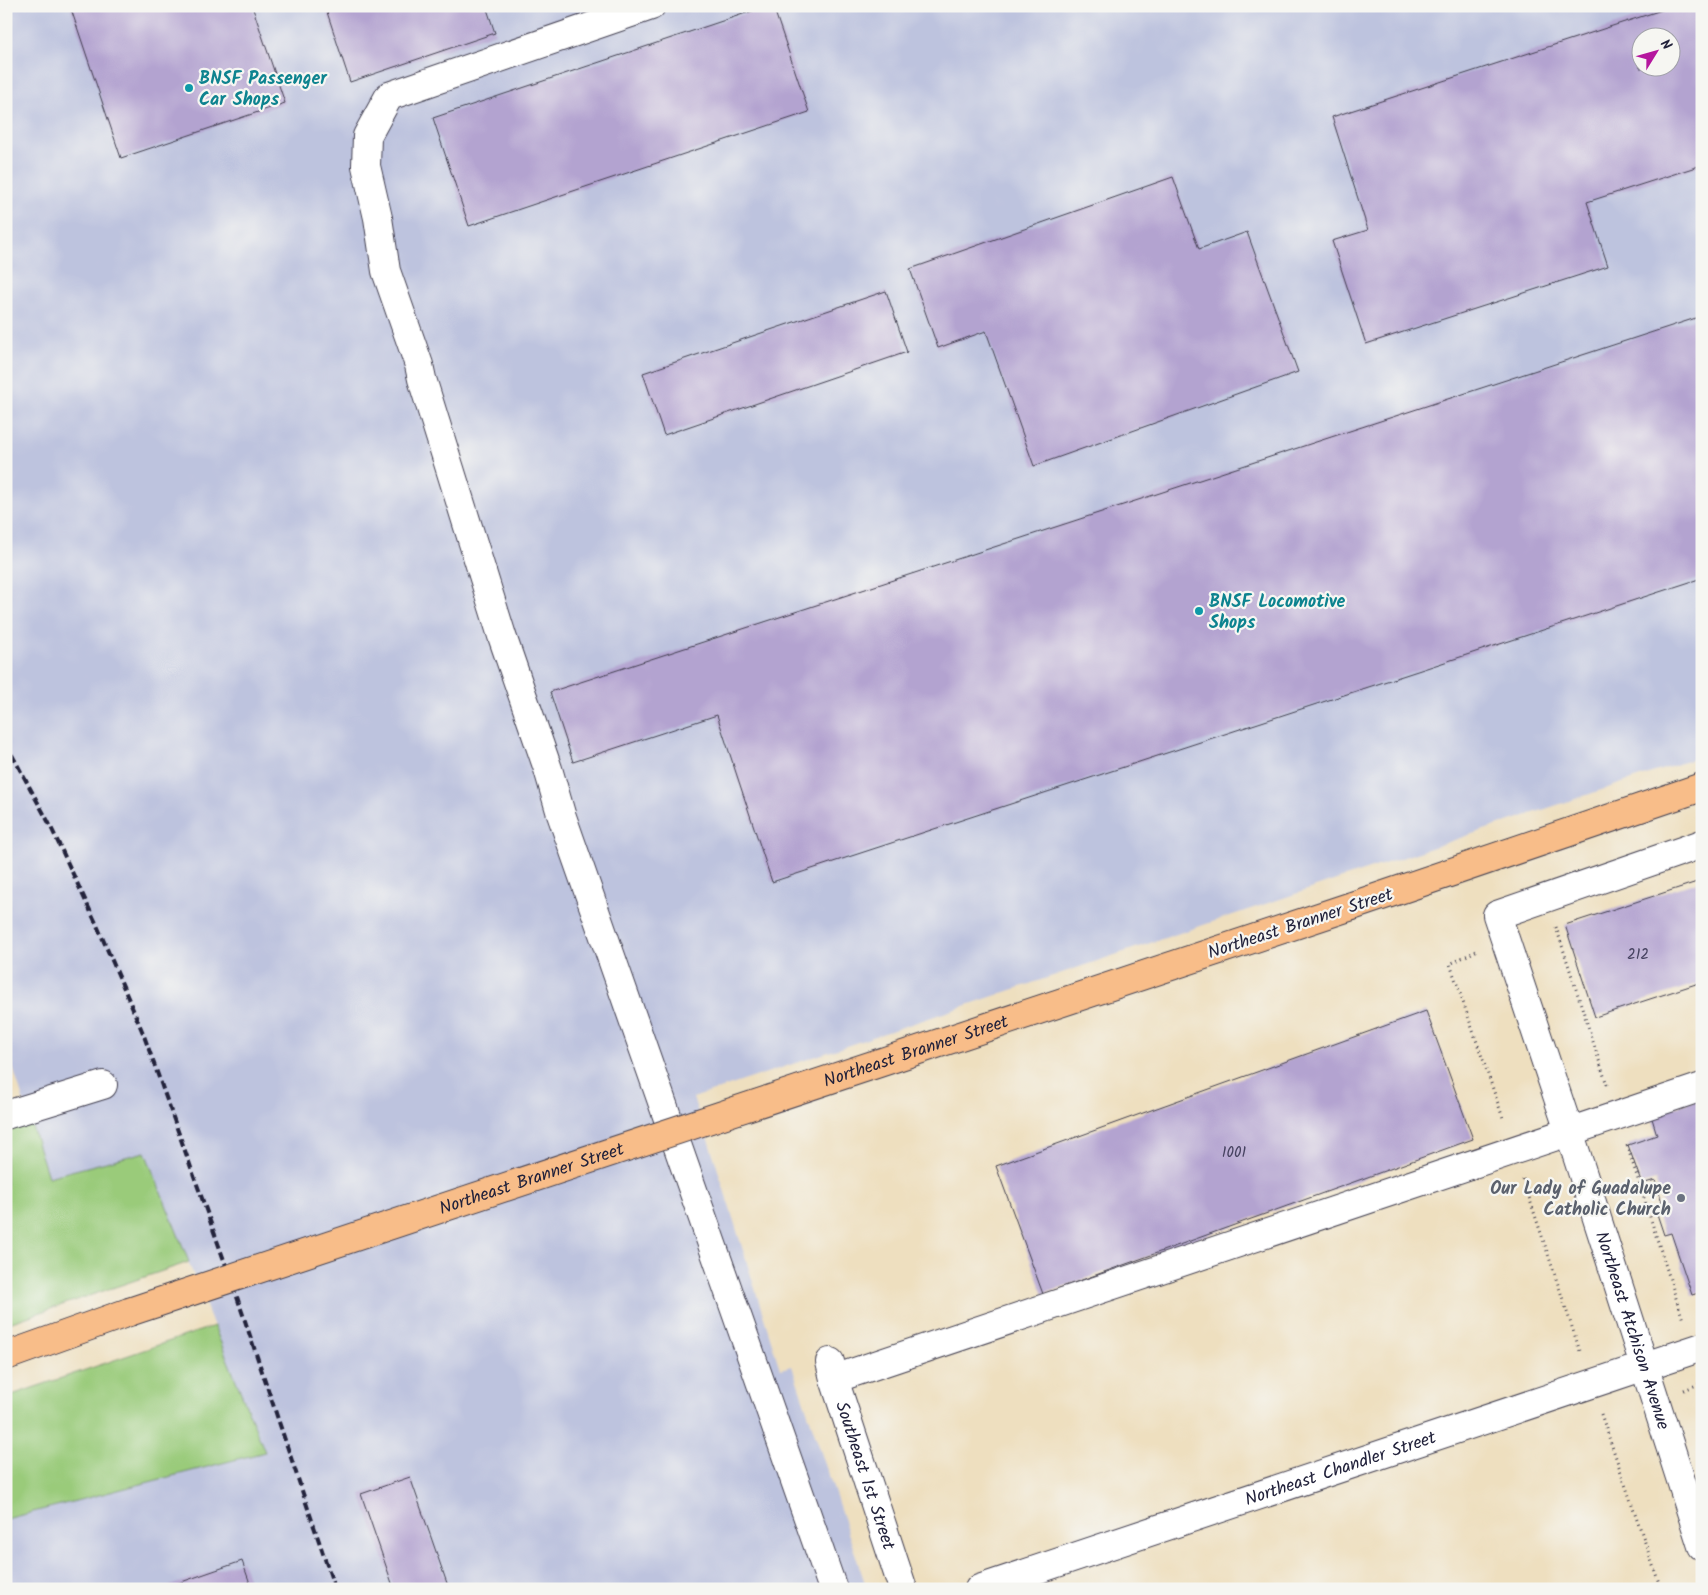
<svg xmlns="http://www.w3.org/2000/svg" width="1708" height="1595" viewBox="0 0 1708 1595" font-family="Kalam,sans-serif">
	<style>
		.industrial { fill: #bdc3de; fill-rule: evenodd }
		.green { fill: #9acb7a; stroke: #5e765a }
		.building { fill: #b3a3d0; fill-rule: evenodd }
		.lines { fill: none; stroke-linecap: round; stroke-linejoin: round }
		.minor-casing { stroke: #413e4f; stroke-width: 30 }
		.major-casing { stroke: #413e4f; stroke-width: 30 }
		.path { stroke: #413e4f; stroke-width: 3; stroke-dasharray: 1 4; stroke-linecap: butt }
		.minor { stroke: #fff; stroke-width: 28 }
		.major { stroke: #f8bd89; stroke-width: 28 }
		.rail { stroke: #22223b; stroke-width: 4; stroke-dasharray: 8 4; stroke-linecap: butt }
		.major-bridge-casing { stroke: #413e4f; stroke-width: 30; stroke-linecap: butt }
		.major-bridge { stroke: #f8bd89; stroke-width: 28 }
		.culture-dot { fill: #0f9aa8; stroke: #f6f6f2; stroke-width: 2 }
		.worship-dot { fill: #6b7280; stroke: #f6f6f2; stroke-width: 2 }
		.labels { text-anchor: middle; stroke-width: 4.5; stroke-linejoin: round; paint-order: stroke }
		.number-label { font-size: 15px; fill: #464260 }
		.culture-label { font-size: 18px; font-weight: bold; fill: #0d838f; stroke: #f6f6f2; text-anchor: start }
		.street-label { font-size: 18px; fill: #22223b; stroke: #f6f6f2 }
		.worship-label { font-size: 18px; font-weight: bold; fill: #5b616d; stroke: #f6f6f2; text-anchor: end }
	</style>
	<rect width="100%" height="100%" fill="#f6f6f2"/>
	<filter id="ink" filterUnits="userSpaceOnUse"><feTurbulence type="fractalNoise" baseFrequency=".02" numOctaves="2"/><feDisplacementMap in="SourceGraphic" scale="10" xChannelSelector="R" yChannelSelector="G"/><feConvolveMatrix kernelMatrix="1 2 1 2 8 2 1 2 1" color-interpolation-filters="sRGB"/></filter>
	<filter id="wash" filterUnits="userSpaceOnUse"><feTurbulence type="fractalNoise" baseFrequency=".0096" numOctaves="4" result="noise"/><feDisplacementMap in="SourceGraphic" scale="20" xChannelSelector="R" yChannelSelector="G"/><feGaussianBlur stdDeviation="1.12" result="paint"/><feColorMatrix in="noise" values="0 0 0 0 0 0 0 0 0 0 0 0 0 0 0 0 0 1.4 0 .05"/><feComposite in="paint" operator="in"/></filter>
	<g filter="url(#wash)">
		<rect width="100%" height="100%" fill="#eedfbf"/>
		<!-- industrial -->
		<path class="industrial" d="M6,6h1696v750l-1009,342 20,56 67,215 12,-3 75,223h-861v-70l258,-67 -119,-299 -97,24 -42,-131zM1640,38h30v30h-30z"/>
		<!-- green -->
		<path class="green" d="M28,1114l20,63 97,-25 44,110 -183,62v-203z
			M214,1326l51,126 -259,67v-122z"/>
		<g id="blocks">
			<!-- building -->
			<path class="building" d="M70,6h182l33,97 -164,55z
				M325,6h161l9,27 -145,49z
				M767,6h6l36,106 -340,114 -36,-108z
				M1674,6h28v159l-115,37 21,64 -242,78 -34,-103 36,-11 -36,-113zM1640,38h30v30h-30z
				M1173,177l26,72 48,-17 51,140 -264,94 -48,-135 -48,17 -28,-79z
				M886,291l21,61 -243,83 -21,-62z
				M1702,316v262l-930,304 -55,-167 -144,47 -23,-70z
				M1700,881l2,2v99l-107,35 -30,-92z
				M1426,1011l47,128 -430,155 -47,-128z
				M1702,1098v194l-10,3 -21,-62 -7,2 -7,-21 8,-2 -10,-32 -13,4 -14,-39 29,-10 -6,-20z
				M410,1477l39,112h-55l-33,-95z
				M242,1561l10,28h-88v-1z"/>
		</g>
	</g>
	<g filter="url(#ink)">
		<use href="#blocks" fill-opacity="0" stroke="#413e4f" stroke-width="1"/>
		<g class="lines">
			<!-- minor casing -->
			<g class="minor-casing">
				<g id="minor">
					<path d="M651,6l-262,90 -22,40 -1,30 12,52 8,53 33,94 3,14 80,257 46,133 13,45 272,775"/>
					<path id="s1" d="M1702,844l-205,71 72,216 133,415"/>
					<path d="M6,1115l97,-30"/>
					<path id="s2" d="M830,1362l4,17 69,210"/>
					<path d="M834,1379l868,-292"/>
					<path id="s3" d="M979,1589l723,-242"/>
				</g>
			</g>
			<!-- major casing -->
			<g class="major-casing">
				<path id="major" d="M1352,906l350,-119
					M6,1356l123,-44"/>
			</g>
			<!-- path -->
			<path class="path" d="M1556,927l51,158
				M1476,951l-26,13 54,157
				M1627,1145l56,175
				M1523,1179l58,175
				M1684,1390l15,-6
				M1601,1414l60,175"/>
			<!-- minor -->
			<use href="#minor" class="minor"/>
			<!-- major -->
			<use href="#major" class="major"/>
			<!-- rail -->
			<path class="rail" d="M6,744l43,79 47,100 47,110 92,258 100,298"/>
			<!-- major-bridge casing -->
			<g class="major-bridge-casing">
				<g id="major-bridge">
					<path id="s4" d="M129,1312l1223,-406"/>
				</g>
			</g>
			<!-- major-bridge -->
			<use href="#major-bridge" class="major-bridge"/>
		</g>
	</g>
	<!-- markers -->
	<g class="culture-dot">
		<circle cx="189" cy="88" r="5"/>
		<circle cx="1199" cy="611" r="5"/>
	</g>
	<circle class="worship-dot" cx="1681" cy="1198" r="5"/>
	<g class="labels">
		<!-- number labels -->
		<g class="number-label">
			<text x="1638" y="959">212</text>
			<text x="1234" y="1157">1001</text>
		</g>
		<!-- culture labels -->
		<g class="culture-label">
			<text x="199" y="84">BNSF Passenger<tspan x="199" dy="21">Car Shops</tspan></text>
			<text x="1209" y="607">BNSF Locomotive<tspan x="1209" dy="21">Shops</tspan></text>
		</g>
		<!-- street labels -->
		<g class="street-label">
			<text transform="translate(1300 923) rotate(-18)" y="6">Northeast Branner Street</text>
			<text dy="6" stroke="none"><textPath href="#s4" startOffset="829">Northeast Branner Street</textPath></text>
			<text dy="6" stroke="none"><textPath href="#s4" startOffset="424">Northeast Branner Street</textPath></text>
			<text dy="6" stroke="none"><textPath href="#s1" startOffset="654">Northeast Atchison Avenue</textPath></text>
			<text dy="6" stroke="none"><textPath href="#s3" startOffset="381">Northeast Chandler Street</textPath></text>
			<text dy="6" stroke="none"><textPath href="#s2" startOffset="119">Southeast 1st Street</textPath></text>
		</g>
		<!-- worship labels -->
		<g class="worship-label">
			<text x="1671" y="1194">Our Lady of Guadalupe<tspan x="1671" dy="21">Catholic Church</tspan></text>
		</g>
	</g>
	<!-- margin -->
	<rect width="1708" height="1595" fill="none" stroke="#f6f6f2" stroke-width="25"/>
	<!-- north arrow -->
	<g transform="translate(1656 52) rotate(53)"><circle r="24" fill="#f6f6f2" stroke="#a1a1a9"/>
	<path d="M0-4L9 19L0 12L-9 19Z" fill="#b5179e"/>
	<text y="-8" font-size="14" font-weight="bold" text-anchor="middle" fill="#22223b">N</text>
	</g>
</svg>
